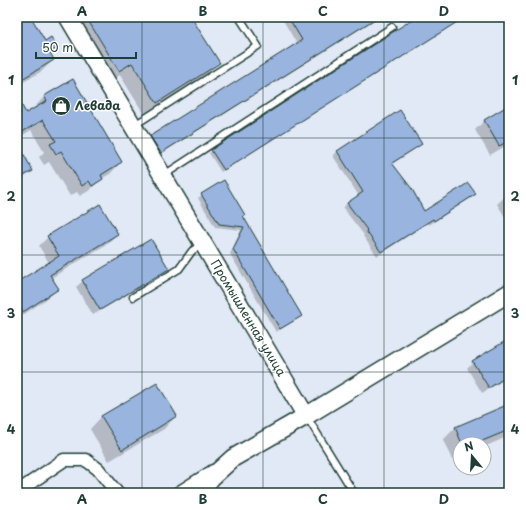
<svg xmlns="http://www.w3.org/2000/svg" width="526" height="510" viewBox="0 0 526 510" font-family="'Playpen Sans',sans-serif">
	<style>
		.shadow { fill: #0003 }
		.building { fill: #9ab4e0; stroke: #1f3d34 }
		.lines { fill: none; stroke-linecap: round; stroke-linejoin: round }
		.service-casing { stroke: #1f3d34; stroke-width: 9 }
		.minor-casing { stroke: #1f3d34; stroke-width: 15 }
		.secondary-casing { stroke: #1f3d34; stroke-width: 20 }
		.service { stroke: #fff; stroke-width: 6 }
		.minor { stroke: #fff; stroke-width: 12 }
		.secondary { stroke: #fff; stroke-width: 17 }
		.grid { fill: none; stroke: #1f3d34; stroke-width: 1; stroke-opacity: 0.55 }
		.labels { text-anchor: middle; stroke-width: 3; stroke-linejoin: round; paint-order: stroke }
		.poi-label { font-size: 12px; font-weight: bold; fill: #1f3d34; stroke: #fff; text-anchor: start }
		.street-label { font-size: 12px; fill: #1f3d34; stroke: #fff }
		.neatline { fill: none; stroke: #1f3d34; stroke-width: 1.5 }
		.grid-label { font-size: 13px; text-anchor: middle; font-weight: bold; fill: #1f3d34 }
	</style>
	<rect width="100%" height="100%" fill="#e1e8f6"/>
	<filter id="ink" filterUnits="userSpaceOnUse"><feTurbulence type="fractalNoise" baseFrequency=".025" numOctaves="2"/><feDisplacementMap in="SourceGraphic" scale="8" xChannelSelector="R" yChannelSelector="G"/><feConvolveMatrix kernelMatrix="1 2 1 2 8 2 1 2 1" color-interpolation-filters="sRGB"/></filter>
	<g filter="url(#ink)">
		<!-- shadow -->
		<path class="shadow" d="M17,17h12l15,25 13,6 -7,6 3,6 -11,11 -25,15z
			M67,17h123l28,46 -12,12 -62,39 -24,-39 -13,8z
			M281,17h96l-4,4 -217,136 -9,-16 4,-5 146,-92z
			M418,17h47l-244,155 -12,-19 3,-2z
			M73,80l48,82 -11,12 -9,5 -11,11 -10,6 -3,-4 -7,4 -21,-34 -5,3 -5,-8 5,-5 -13,-22 -14,9v-40l9,15 8,-4 -1,-1 11,-12z
			M399,111l22,33 -5,4 -24,16 32,48 51,-18 -4,4 -42,27 -1,-2 -51,33 -14,-20 1,-1 -21,-27 4,-5 12,-7 -26,-40 4,-4z
			M509,111v33l-19,11 -15,-25 10,-10z
			M17,144l14,27 -11,11 -3,2z
			M509,193v30l-12,-19z
			M202,195l40,21 59,100 -4,3 -21,13 -46,-78 11,-24 -26,-3 -17,-29z
			M117,234l-10,10 -56,34 7,11 -10,9 -31,21v-35l32,-21 -10,-17 9,-9z
			M167,269l-6,6 -68,40 -17,-28 7,-6z
			M509,340v37l-27,16 -15,-25 6,-6z
			M509,405v31l-25,11v-3h-24v13l-8,3 -9,-20 12,-12z
			M102,416h74l-12,13 -55,32 -19,-32z"/>
		<!-- building -->
		<path class="building" d="M17,17h14l14,24 6,-4 7,11 -8,4 4,8 -37,22z
			M86,17h105l29,46 -63,40 -25,-40 -13,8z
			M288,17h90l-217,136 -11,-17 152,-96z
			M416,17h49l-241,153 -13,-20z
			M73,79l49,83 -21,13 2,4 -11,7 -3,-5 -7,5 -21,-35 -5,3 -6,-10 6,-3 -13,-21 -26,15v-38l9,16 21,-12 -3,-5z
			M509,105v36l-10,5 -15,-26z
			M400,110l22,34 -30,19 20,26 12,22 44,-28 8,11 -42,27 -1,-2 -52,33 -15,-21 1,-1 -20,-27 16,-11 -26,-41z
			M17,142l16,29 -16,8z
			M224,180l21,35 -2,1 59,100 -22,13 -47,-80 11,-22 -25,-3 -18,-30z
			M100,204l18,30 -68,41 9,14 -36,23 -6,-9v-21l42,-26 -12,-20z
			M151,239l18,30 -69,41 -18,-30z
			M509,339v36l-20,13 -17,-27z
			M157,383l20,33 -55,34 -21,-34z
			M509,404v26l-34,14h-13l-7,-17z"/>
		<g class="lines">
			<!-- service casing -->
			<g class="service-casing">
				<path id="service" d="M133,126l125,-80 -19,-29
					M164,175l228,-148
					M133,297l46,-28 13,-18 10,-7
					M307,417l47,76"/>
			</g>
			<!-- minor casing -->
			<g class="minor-casing">
				<path id="minor" d="M17,492l47,-32h22l12,9 19,24
					M178,493l35,-22"/>
			</g>
			<!-- secondary casing -->
			<g class="secondary-casing">
				<path id="secondary" d="M68,17l238,399
					M199,493l13,-16 21,-19 73,-42 203,-123"/>
			</g>
			<!-- service -->
			<use href="#service" class="service"/>
			<!-- minor -->
			<use href="#minor" class="minor"/>
			<!-- secondary -->
			<use href="#secondary" class="secondary"/>
		</g>
	</g>
	<!-- grid -->
	<path class="grid" d="M142,17v476M263,17v476M384,17v476M17,138h492M17,255h492M17,372h492"/>
	<!-- icons -->
	<defs>
		<g id="shop-disc" transform="scale(1)"><circle r="9.5" fill="#1f3d34" stroke="#fff"/><path d="M-5-2.5h2.3a2.7 3.5 0 0 1 5.4 0H5L5.5 6h-11ZM-1.5-2.5h3a1.5 2.3 0 0 0-3 0Z" fill="#fff"/></g>
	</defs>
	<g fill-rule="evenodd">
		<use href="#shop-disc" x="61" y="106"/>
	</g>
	<g class="labels">
		<!-- poi labels -->
		<g class="poi-label">
			<text x="75" y="110">Левада</text>
		</g>
		<!-- street labels -->
		<g class="street-label">
			<text transform="translate(248 318) rotate(59)" y="4">Промышленная улица</text>
		</g>
	</g>
	<!-- margin -->
	<rect width="526" height="510" fill="none" stroke="#fff" stroke-width="44"/>
	<!-- north arrow -->
	<g transform="translate(472 456) rotate(342)"><circle r="19" fill="#ffffff" stroke="#a5b1ae"/>
	<path d="M0-3L7 15L0 10L-7 15Z" fill="#1f3d34"/>
	<text y="-6" font-size="11" font-weight="bold" text-anchor="middle" fill="#1f3d34">N</text>
	</g>
	<!-- scale -->
	<path d="M36 52v6h100v-6" fill="none" stroke="#1f3d34" stroke-width="2"/>
	<text x="42" y="52" font-size="12" fill="#1f3d34" stroke="#ffffff" stroke-width="3" paint-order="stroke">50 m</text>
	<rect x="22" y="22" width="482" height="466" class="neatline"/>
	<g class="grid-label">
		<text x="82" y="16">A</text>
		<text x="203" y="16">B</text>
		<text x="323" y="16">C</text>
		<text x="444" y="16">D</text>
		<text x="11" y="85">1</text>
		<text x="515" y="85">1</text>
		<text x="11" y="201">2</text>
		<text x="515" y="201">2</text>
		<text x="11" y="318">3</text>
		<text x="515" y="318">3</text>
		<text x="11" y="434">4</text>
		<text x="515" y="434">4</text>
		<text x="82" y="504">A</text>
		<text x="203" y="504">B</text>
		<text x="323" y="504">C</text>
		<text x="444" y="504">D</text>
	</g>
</svg>
